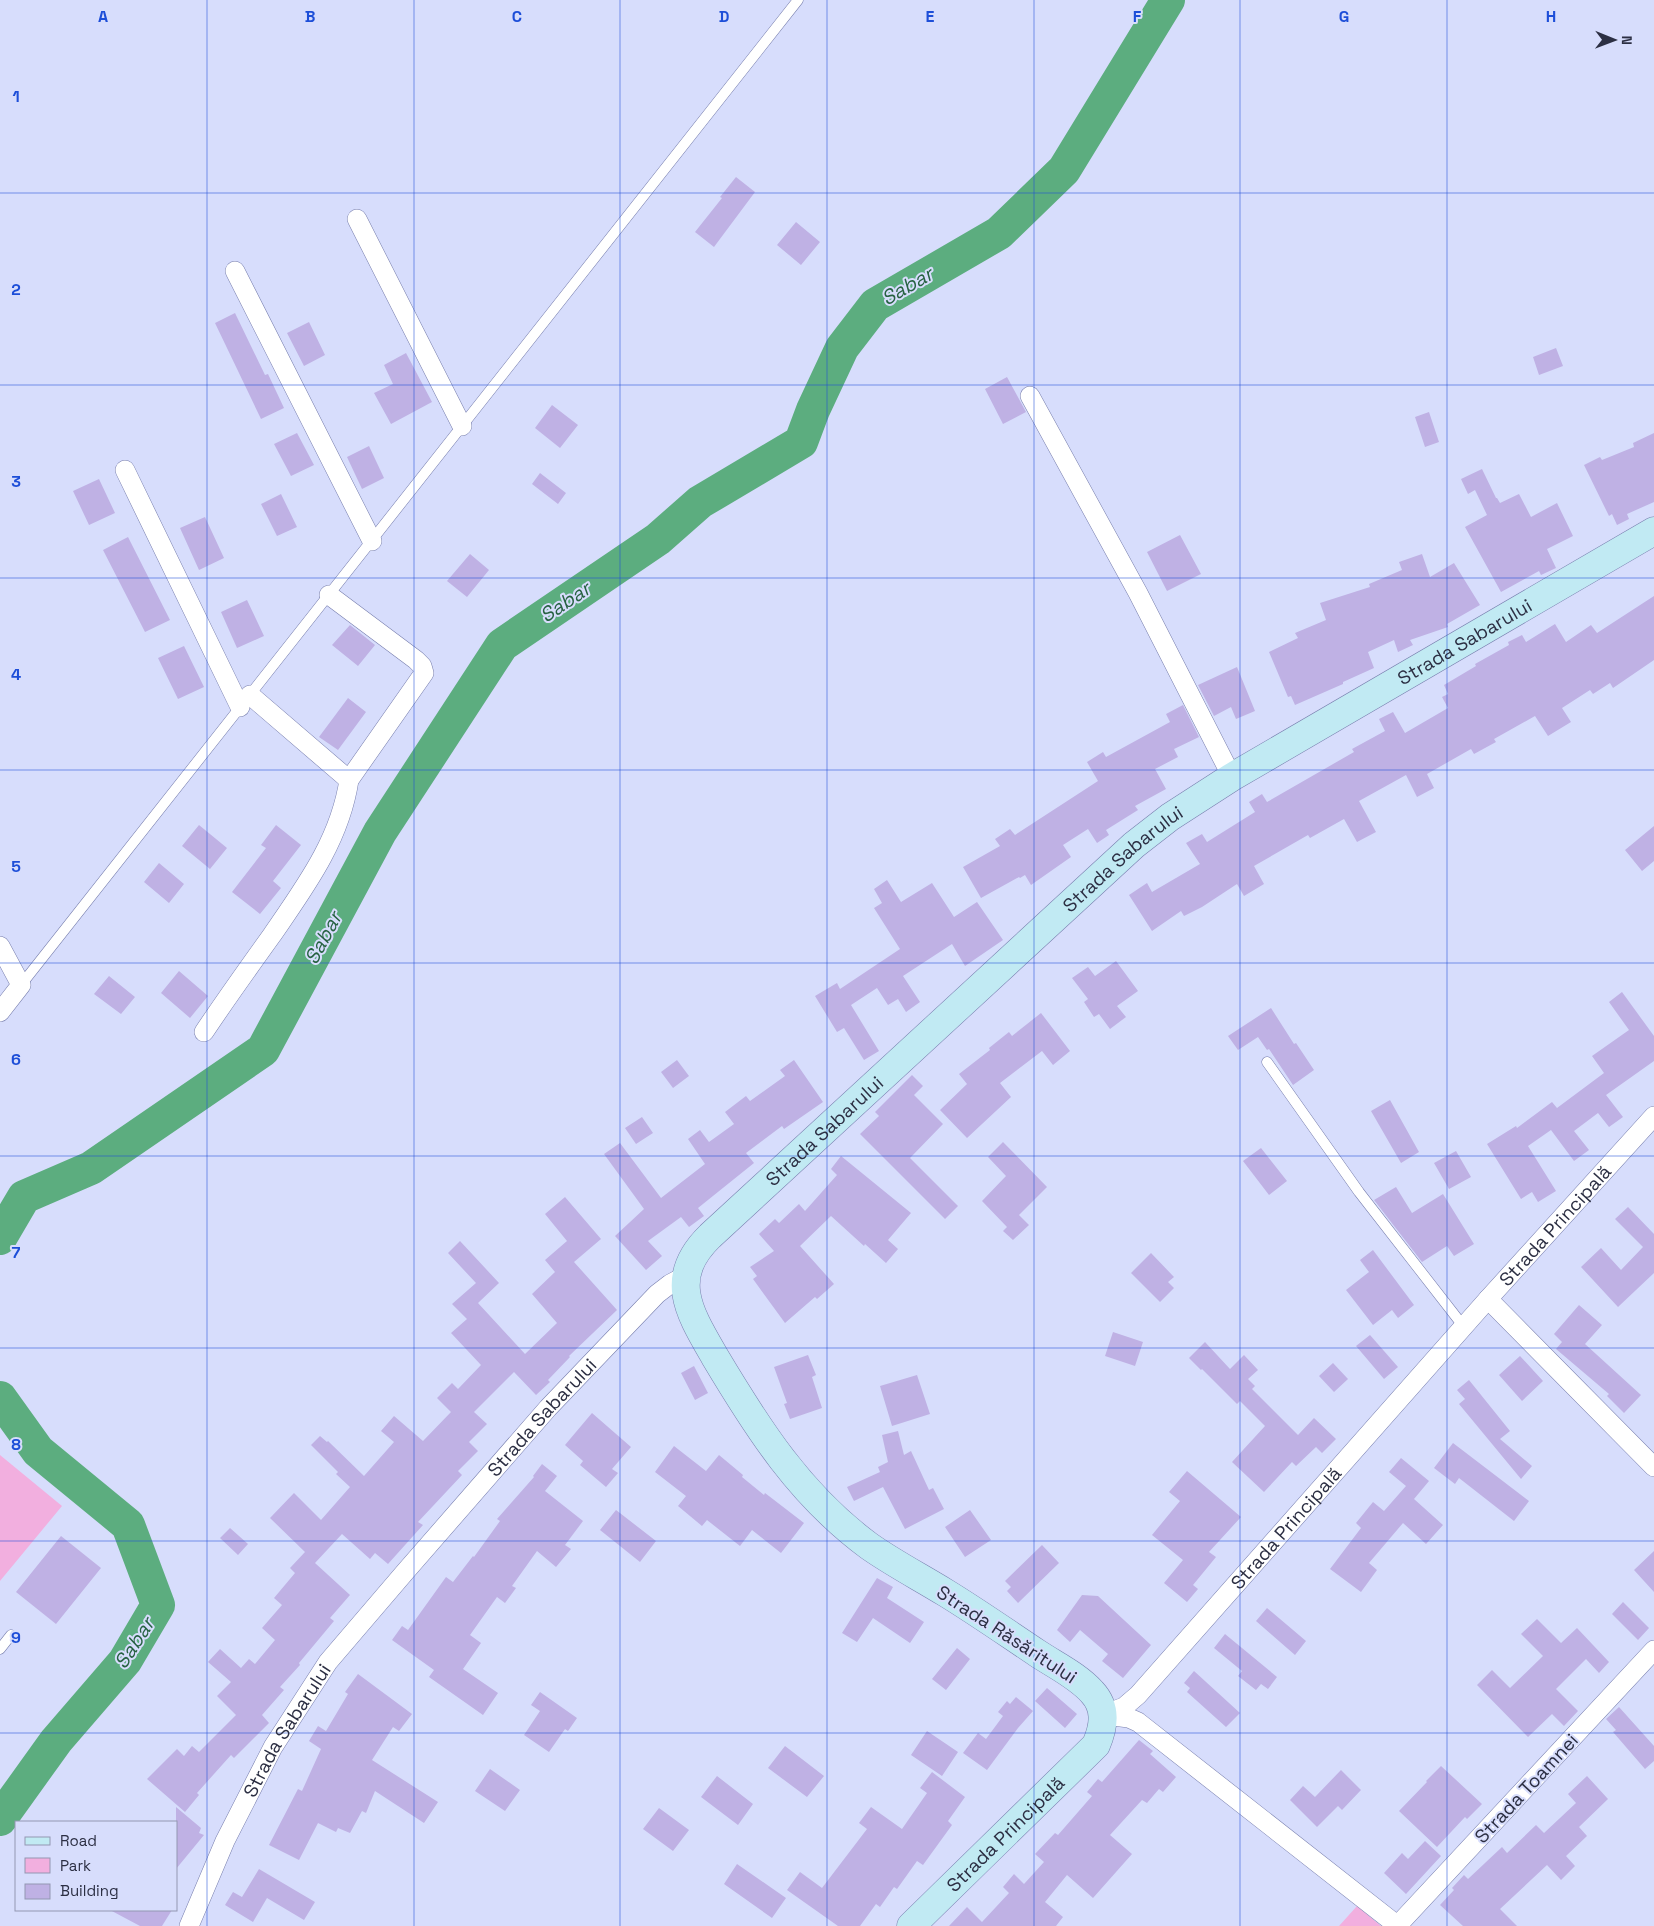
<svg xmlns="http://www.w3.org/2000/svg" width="1654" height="1926" viewBox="0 0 1654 1926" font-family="'Space Grotesk',sans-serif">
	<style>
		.green { fill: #f2afdf }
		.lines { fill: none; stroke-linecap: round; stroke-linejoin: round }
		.river { stroke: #5cad7f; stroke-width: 34 }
		.building { fill: #bfb1e4 }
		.lane-casing { stroke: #777ead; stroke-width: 11 }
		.street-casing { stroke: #777ead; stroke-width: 20 }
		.secondary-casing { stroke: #777ead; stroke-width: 29 }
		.lane { stroke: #fff; stroke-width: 10 }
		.street { stroke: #fff; stroke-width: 19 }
		.secondary { stroke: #c1eaf3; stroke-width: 28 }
		.grid { fill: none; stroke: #1d4ed8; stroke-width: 1; stroke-opacity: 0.55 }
		.labels { text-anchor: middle; stroke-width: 4; stroke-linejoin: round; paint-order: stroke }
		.street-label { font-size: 19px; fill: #2c2f43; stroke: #d7ddfc }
		.water-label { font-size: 20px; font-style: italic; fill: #276242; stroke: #d7ddfc }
		.grid-label { font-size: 16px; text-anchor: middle; font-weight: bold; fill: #1d4ed8; stroke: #d7ddfc; stroke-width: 4; stroke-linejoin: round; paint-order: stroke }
	</style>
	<rect width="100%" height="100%" fill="#d7ddfc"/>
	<!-- green -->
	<path class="green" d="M0,1455l62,51 -62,75z
		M1357,1906l24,20h-42z"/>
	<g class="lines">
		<!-- river -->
		<path class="river" d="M0,1238l24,-41 67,-29 172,-118 117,-218 122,-187 156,-106 42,-37 101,-60 12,-32 29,-62 33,-43 124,-72 65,-63 104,-170
			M0,1398l38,53 90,74 30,80 -33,56 -69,80 -56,78"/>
	</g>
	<!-- building -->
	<path class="building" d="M736,177l19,15 -41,55 -19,-15 27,-34 -2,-1z
		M796,222l24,20 -19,23 -24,-20z
		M235,313l30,62 3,-1 16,34 -23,11 -46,-96z
		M309,322l16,33 -21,11 -17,-33z
		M1556,348l7,18 -24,9 -6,-18z
		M406,353l26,49 -41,22 -17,-31 19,-9 -9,-19z
		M1007,377l19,35 -23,12 -18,-35z
		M552,405l26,20 -18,23 -25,-20z
		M1429,412l10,30 -14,5 -10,-30z
		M297,433l17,32 -23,11 -17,-32z
		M1654,433v69l-27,12 2,5 -12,6 -5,-11 -3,2 -25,-51 16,-8 2,3 32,-13 -1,-4z
		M369,446l15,32 -22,11 -15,-32z
		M1482,469l14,29h1l3,5 19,-9 12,23 26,-14 16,33 -26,13 9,19 -15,7 -2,-4 -38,21 -36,-65 22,-12 -12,-25 -7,4 -7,-15z
		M540,473l26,20 -8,11 -26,-20z
		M99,479l16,34 -26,12 -16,-34z
		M281,494l16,33 -20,9 -16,-32z
		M205,517l19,41 -25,12 -19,-42z
		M1180,535l21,39 -34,17 -20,-39z
		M128,537l42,83 -25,12 -42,-82z
		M470,554l19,16 -22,27 -20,-16z
		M1422,554l8,23 24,-14 26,42 -33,19 1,3 -38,13 3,5 -15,7 -4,-12 -26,12 6,16 -31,14v2l-48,21 -4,-9 -3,1 -19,-45 29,-14 -3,-5 31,-13 -6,-17 50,-16 -1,-3 33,-14 -3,-8z
		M1654,596v64l-41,28 -3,-5 -17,11 -3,-4 -28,18 9,14 -23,14 -13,-20 -41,23 2,3 -22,12 -3,-5 -44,25 7,14 -17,9 -11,-22 -47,26 17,31 -19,10 -13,-23 -34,19 -2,-3 -54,31 10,18 -20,12 -7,-12 -35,23 -18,9 -3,-5 -29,20 -23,-36 18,-12 5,9 48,-28 -14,-21 16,-9 5,8 48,-30 -6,-10 13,-8 5,8 87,-50 -2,-3 33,-18 -6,-12 14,-7 12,21 43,-25 -6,-11 6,-3 -4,-9 32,-19 -1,-2 34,-19 -1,-3 14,-7 4,7 29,-18 11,18 25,-17 6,8z
		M247,600l17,36 -27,12 -16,-36z
		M350,625l25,20 -17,21 -26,-21z
		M184,646l20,41 -26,12 -20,-41z
		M1237,667l18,44 -19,8 -5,-12 -17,9 -16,-31z
		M348,698l18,14 -28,38 -19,-13z
		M1183,705l16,32 -25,12 4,8 -23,12 11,20 -31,17 3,4 -32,20 3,5 -12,8 -9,-14 -25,16 8,12 -40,28 -6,-10 -5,3 -1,-1 -38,21 -18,-31 37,-21 -5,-7 15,-10 5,6 83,-54 -11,-19 16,-10 3,5 64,-35 -4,-8z
		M199,825l28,23 -17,21 -28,-23z
		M276,825l25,20 -28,36 8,7 -21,26 -28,-22 34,-44 -5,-3z
		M1654,826v35l-12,10 -17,-21z
		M159,863l25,21 -15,19 -25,-21z
		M887,880l14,22 31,-19 22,34 23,-15 26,38 -38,26 -13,-22 -49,32 17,26 -14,10 -8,-13 -10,6 -11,-17 -26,17 28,46 -15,9 -20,-32 -7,4 -22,-36 22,-13 3,6 60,-40 -26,-41 8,-5 -8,-14z
		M1116,961l22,30 -21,15 9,11 -16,12 -11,-15 -5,3 -10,-15 4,-3 -16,-21 16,-11 7,9z
		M179,971l29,25 -18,22 -29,-25z
		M109,976l26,21 -14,17 -27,-20z
		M1622,992l32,44v25l-48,34 17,22 -14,10 -11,-14 -24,18 15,19 -15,11 -23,-31 -23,16 28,45 -18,11 -6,-10 -11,7 -34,-55 29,-18 1,2 35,-26 5,6 47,-35 -12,-17 37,-26 -20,-28z
		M1271,1008l23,36 2,-1 18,27 -21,15 -24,-36 -2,1 -9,-13 -20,13 -10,-14z
		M1041,1013l29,38 -17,14 -11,-14 -42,32 11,14 -44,41 -27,-28 27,-26 -8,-10 31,-24 -1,-2 20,-16 3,4z
		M677,1060l12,16 -16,12 -12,-16z
		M794,1060l29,42 -39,27 -2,-3 -36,27 8,10 -56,45 6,8 -15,11 -8,-10 -33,24 14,15 -16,14 -31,-34 29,-27 -40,-55 16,-11 41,55 44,-34 -17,-25 12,-9 9,12 25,-18 -9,-12 21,-16 4,5 35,-25 -5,-6z
		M912,1075l11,11 -9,9 29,29 -33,34 48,48 -13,13 -85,-85 19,-18 -4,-4z
		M1390,1100l29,52 -18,11 -30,-52z
		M642,1117l11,16 -17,11 -11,-16z
		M1003,1142l44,45 -28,28 10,10 -16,15 -10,-9 4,-4 -25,-26 24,-25 -18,-19z
		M1261,1148l26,33 -18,14 -26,-34z
		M1456,1151l15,26 -22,12 -15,-26z
		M841,1156l70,57 -23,27 10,9 -12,14 -21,-19 -1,2 -33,-30 -31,30 34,38 -17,15 -2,-2 -30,26 -32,-44 4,-3 -7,-9 24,-16 -15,-17 16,-15 4,4 20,-19 6,7 32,-36 -6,-6z
		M1396,1187l16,26 31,-19 31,50 -20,12 -7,-10 -25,16 -48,-62z
		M565,1197l36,42 -27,23 43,48 -48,46 1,1 -22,23 2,2 -14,13 -22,-23 -40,40 13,12 -18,18 9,9 -20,20 4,4 -44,47 5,3 -35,39 -13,-11 -5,6 -28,-25 -27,29 35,32 -20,23 4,3 -35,42 1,2 -20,22 4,3 -22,25 7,8 -35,35 -3,-3 -34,38 2,2 -14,17 -38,-33 30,-30 7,7 8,-10 7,6 37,-37 -19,-19 14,-14 -23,-20 12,-13 21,19 8,-9 6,5 20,-24 -13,-12 20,-23 -8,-7 21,-25 -5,-5 15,-16 -35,-34 24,-25 27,27 29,-33 -14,-13 2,-2 -27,-27 9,-9 7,6 1,-1 36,35 30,-34 -13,-11 13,-15 29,25 28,-29 -14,-14 15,-15 6,6 23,-24 -30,-32 16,-14 -15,-15 24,-21 -28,-30 12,-12 39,42 -21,20 47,51 32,-31 -25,-29 23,-22 -10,-12 22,-19 -22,-27z
		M1628,1207l26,27v39l-36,34 -37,-40 20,-19 20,22 22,-23 -28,-28z
		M1373,1250l41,55 -16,13 -6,-8 -19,15 -27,-35 23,-18 -9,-12z
		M1151,1253l23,24 -6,5 6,6 -14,14 -29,-29z
		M1579,1305l23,20 -17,19 56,51 -17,18 -17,-17 2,-2 -53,-45 6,-7 -8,-8z
		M1113,1332l30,10 -8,24 -30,-10z
		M1370,1335l28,32 -14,12 -28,-33z
		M1205,1342l25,27 14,-14 14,15 -10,9 7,7 -3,3 46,46 16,-17 22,21 -14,14 -6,-6 -20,19 -4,-4 -28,30 -32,-30 33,-36 -25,-25 -3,3 -35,-35 -1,1 -12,-12z
		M808,1355l8,20 -4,2 10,31 -32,11 -6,-15 3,-1 -13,-36z
		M1520,1356l23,25 -21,20 -23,-26z
		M1333,1363l15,16 -14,13 -15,-16z
		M694,1366l14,27 -13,7 -14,-27z
		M917,1375l13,39 -38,12 -12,-40z
		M1469,1380l41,51 -10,8 32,27 -11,13 -62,-75 6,-5 -8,-9z
		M592,1413l39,34 -19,22 6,4 -12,14 -26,-22 3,-4 -18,-16z
		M898,1431l6,24 7,-4 18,39 4,-2 11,21 -39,20 -22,-42 -29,14 -7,-14 33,-15 -2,-5 10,-5 -6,-27z
		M1453,1443l76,58 -15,20 -55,-43 -4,6 -21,-16z
		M674,1446l32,25 13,-16 24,20 -1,2 22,18 1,-2 39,30 -23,30 -29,-23 -12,16 -33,-26 -5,6 -24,-20 8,-10 -31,-24z
		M1401,1458l28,23 -15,18 29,26 -17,19 -23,-21 -34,40 8,7 -16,22 -31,-23 31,-41 -5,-5 17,-21 11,9 22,-25 -17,-14z
		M542,1464l15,12 -12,15 38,30 -18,24 6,4 -15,18 -19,-16 -25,35 4,2 -11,15 -8,-6 -27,38 11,8 -18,26 35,24 -15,22 -54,-38 5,-7 -42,-30 10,-14 6,4 38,-53 7,5 20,-26 1,1 26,-36 -3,-2 37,-42 -1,-1z
		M1187,1471l54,46 -32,35 7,5 -23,28 5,4 -11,13 -23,-19 19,-23 -31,-25 28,-34 -11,-9z
		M616,1510l40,31 -16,21 -40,-32z
		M970,1510l21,30 -26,17 -20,-30z
		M230,1528l18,16 -10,11 -18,-17z
		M61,1536l40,32 -45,56 -40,-32z
		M1042,1545l17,18 -41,40 -11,-12 4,-4 -6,-6z
		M1654,1551v41l-20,-22z
		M877,1578l16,9 -6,11 37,24 -14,21 -37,-25 -16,24 -15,-9z
		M1082,1595l16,1 53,49 -28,33 -21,-17 6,-7 -28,-24 -10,12 -13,-12z
		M1623,1602l26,26 -11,12 -26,-26z
		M1267,1608l39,33 -11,14 -39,-34z
		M1537,1619l24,24 16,-15 32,34 -10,11 -13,-14 -30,30 22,22 -14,15 -12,-12 -24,23 -51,-52 15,-15 18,18 33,-32 -22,-22z
		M1225,1634l52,43 -9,12 -7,-5 -5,6 -18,-14 4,-5 -28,-23z
		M957,1648l13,11 -24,31 -14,-11z
		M1194,1671l46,42 -14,14 -39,-35 3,-4 -6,-5z
		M358,1674l54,40 -13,17 -6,-4 -21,33 66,42 -14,21 -49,-32 -9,22 -4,-2 -12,22 -12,-5 -2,4 -18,-9 -19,37 -30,-15 29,-56 4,2 19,-42 -12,-8 9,-15 8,5 22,-37 -3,-2z
		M1047,1688l30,26 -12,14 -30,-27z
		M540,1692l37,26 -9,13 -3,-2 -16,23 -25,-17 16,-24 -9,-6z
		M1016,1697l17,14 -15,17 -31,42 -24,-17 15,-20 8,6 17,-23 -5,-4 9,-11 3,3z
		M1619,1707l35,39v15l-9,8 -32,-37 3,-2 -10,-11z
		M927,1731l31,21 -16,24 -31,-21z
		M1139,1740l14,11 -3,3 26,23 -13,15 -4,-3 -12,14 -5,-3 -32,35 22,19 -39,44 -26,-23 -22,27 18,15 -7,9h-107l18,-19 15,15 27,-29 -6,-6 11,-13 10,10 20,-22 -9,-8 20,-21 3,2 34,-39 -5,-4 11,-13 4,3z
		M785,1746l39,30 -17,21 -39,-29z
		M1441,1766l41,38 -15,15 -2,-2 -28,30 -38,-36 28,-29 -1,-1z
		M490,1769l30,21 -15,21 -30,-20z
		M1341,1770l20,20 -19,20 -4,-4 -21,21 -27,-27 13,-14 12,11z
		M932,1772l33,25 -17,24 4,4 -29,40 -6,-4 -20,28 -3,-2 -14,20 -4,-3 -16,22h-22l-51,-36 13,-18 22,16 45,-59 -8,-6 12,-16 31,22 25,-36 -7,-5z
		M717,1776l36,28 -15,21 -37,-28z
		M1587,1776l21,23 -29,28 8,9 -21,20 9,10 -14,14 -14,-15 -47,44 17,17h-54l-23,-21 14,-15 -2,-2 12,-13 4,4 34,-32 5,6 29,-28 8,8 32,-30 -8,-9z
		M176,1807l25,21 -2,5 5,2 -28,34z
		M659,1808l30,22 -16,21 -30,-22z
		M1425,1841l16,15 -35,38 -22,-21 18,-20 6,6z
		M737,1864l49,34 -14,20 -48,-34z
		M259,1869l56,33 -11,18 -37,-22 -14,24 -28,-17 8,-13 9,5z
		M110,1910h62l-10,16h-22z"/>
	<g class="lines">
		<!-- lane casing -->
		<g class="lane-casing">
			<path id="lane" d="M21,985l777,-985
				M1267,1062l92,130 105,135
				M0,1649l11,-14"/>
		</g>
		<!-- street casing -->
		<g class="street-casing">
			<g id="street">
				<path d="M357,219l105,207"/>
				<path d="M235,271l137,270"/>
				<path d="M1030,396l108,197 94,184"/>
				<path d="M125,470l115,237"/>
				<path d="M250,695l99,85"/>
				<path d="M0,946l21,39 -21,27"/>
				<path d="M204,1032c22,-33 45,-65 68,-97 33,-48 68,-95 77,-155l75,-107 -2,-7 -6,-6 -87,-65"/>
				<path d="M1488,1299l166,168"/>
				<path id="s1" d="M1103,1715l21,-8 14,-12 350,-396 166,-183"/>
				<path d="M1105,1715l24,3 9,4 260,204"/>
				<path d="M1398,1925l256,-275"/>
				<path id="s2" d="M189,1926l36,-85 48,-94 55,-85 77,-90 143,-164 109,-114 13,-10 15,-8"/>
			</g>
		</g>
		<!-- secondary casing -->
		<g class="secondary-casing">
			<g id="secondary">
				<path id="s3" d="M911,1926l185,-181c8,-19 11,-37 -4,-53 -14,-16 -37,-27 -55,-39 -30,-20 -60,-41 -91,-60 -26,-16 -53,-30 -77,-47 -69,-51 -111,-117 -154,-189 -26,-45 -48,-79 -5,-121l424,-391 36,-28 62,-40 422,-246"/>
			</g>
		</g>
		<!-- lane -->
		<use href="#lane" class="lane"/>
		<!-- street -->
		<use href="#street" class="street"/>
		<!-- secondary -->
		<use href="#secondary" class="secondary"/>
	</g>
	<!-- grid -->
	<path class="grid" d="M207,0v1926M414,0v1926M620,0v1926M827,0v1926M1034,0v1926M1240,0v1926M1447,0v1926M0,193h1654M0,385h1654M0,578h1654M0,770h1654M0,963h1654M0,1156h1654M0,1348h1654M0,1541h1654M0,1733h1654"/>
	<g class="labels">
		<!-- street labels -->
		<g class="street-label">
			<text dy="7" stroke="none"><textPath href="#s3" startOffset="1928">Strada Sabarului</textPath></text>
			<text dy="7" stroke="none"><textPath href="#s3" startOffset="1522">Strada Sabarului</textPath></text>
			<text dy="7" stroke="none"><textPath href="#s3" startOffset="1118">Strada Sabarului</textPath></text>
			<text dy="7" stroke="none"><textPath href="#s1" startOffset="669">Strada Principală</textPath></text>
			<text dy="7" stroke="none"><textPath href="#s2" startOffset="624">Strada Sabarului</textPath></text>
			<text dy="7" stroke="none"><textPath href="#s1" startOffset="264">Strada Principală</textPath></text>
			<text transform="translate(1007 1634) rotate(33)" y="7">Strada Răsăritului</text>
			<text dy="7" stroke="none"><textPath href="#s2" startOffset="219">Strada Sabarului</textPath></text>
			<text transform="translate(1526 1788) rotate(-47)" y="7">Strada Toamnei</text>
			<text dy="7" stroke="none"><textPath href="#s3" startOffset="132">Strada Principală</textPath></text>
		</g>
		<!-- water labels -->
		<g class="water-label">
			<text transform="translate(907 286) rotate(-30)" y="7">Sabar</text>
			<text transform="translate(565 602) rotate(-34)" y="7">Sabar</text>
			<text transform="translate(323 938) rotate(-62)" y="7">Sabar</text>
			<text transform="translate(134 1643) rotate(-57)" y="7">Sabar</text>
		</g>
	</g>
	<g class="grid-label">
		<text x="103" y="22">A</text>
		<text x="310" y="22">B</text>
		<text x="517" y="22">C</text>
		<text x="724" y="22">D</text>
		<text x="930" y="22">E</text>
		<text x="1137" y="22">F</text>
		<text x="1344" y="22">G</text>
		<text x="1551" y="22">H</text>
		<text x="16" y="102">1</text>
		<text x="16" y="295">2</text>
		<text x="16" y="487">3</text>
		<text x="16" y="680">4</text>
		<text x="16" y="872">5</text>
		<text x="16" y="1065">6</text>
		<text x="16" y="1258">7</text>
		<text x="16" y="1450">8</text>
		<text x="16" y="1643">9</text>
	</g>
	<!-- legend -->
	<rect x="15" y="1821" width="162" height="90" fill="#d7ddfc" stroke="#9397b2"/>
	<rect x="25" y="1837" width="25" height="8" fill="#c1eaf3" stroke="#9397b2"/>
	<text x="60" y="1846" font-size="15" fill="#2c2f43">Road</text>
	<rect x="25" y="1858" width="25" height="15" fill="#f2afdf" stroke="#9397b2"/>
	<text x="60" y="1871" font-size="15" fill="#2c2f43">Park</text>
	<rect x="25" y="1884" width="25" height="15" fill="#bfb1e4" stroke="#9397b2"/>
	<text x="60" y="1896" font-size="15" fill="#2c2f43">Building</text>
	<!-- north arrow -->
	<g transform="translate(1614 40) rotate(91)" stroke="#d7ddfc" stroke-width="4" paint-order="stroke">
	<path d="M0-4L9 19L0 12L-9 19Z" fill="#2c2f43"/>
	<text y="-8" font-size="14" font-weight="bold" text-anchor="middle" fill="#2c2f43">N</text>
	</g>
</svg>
